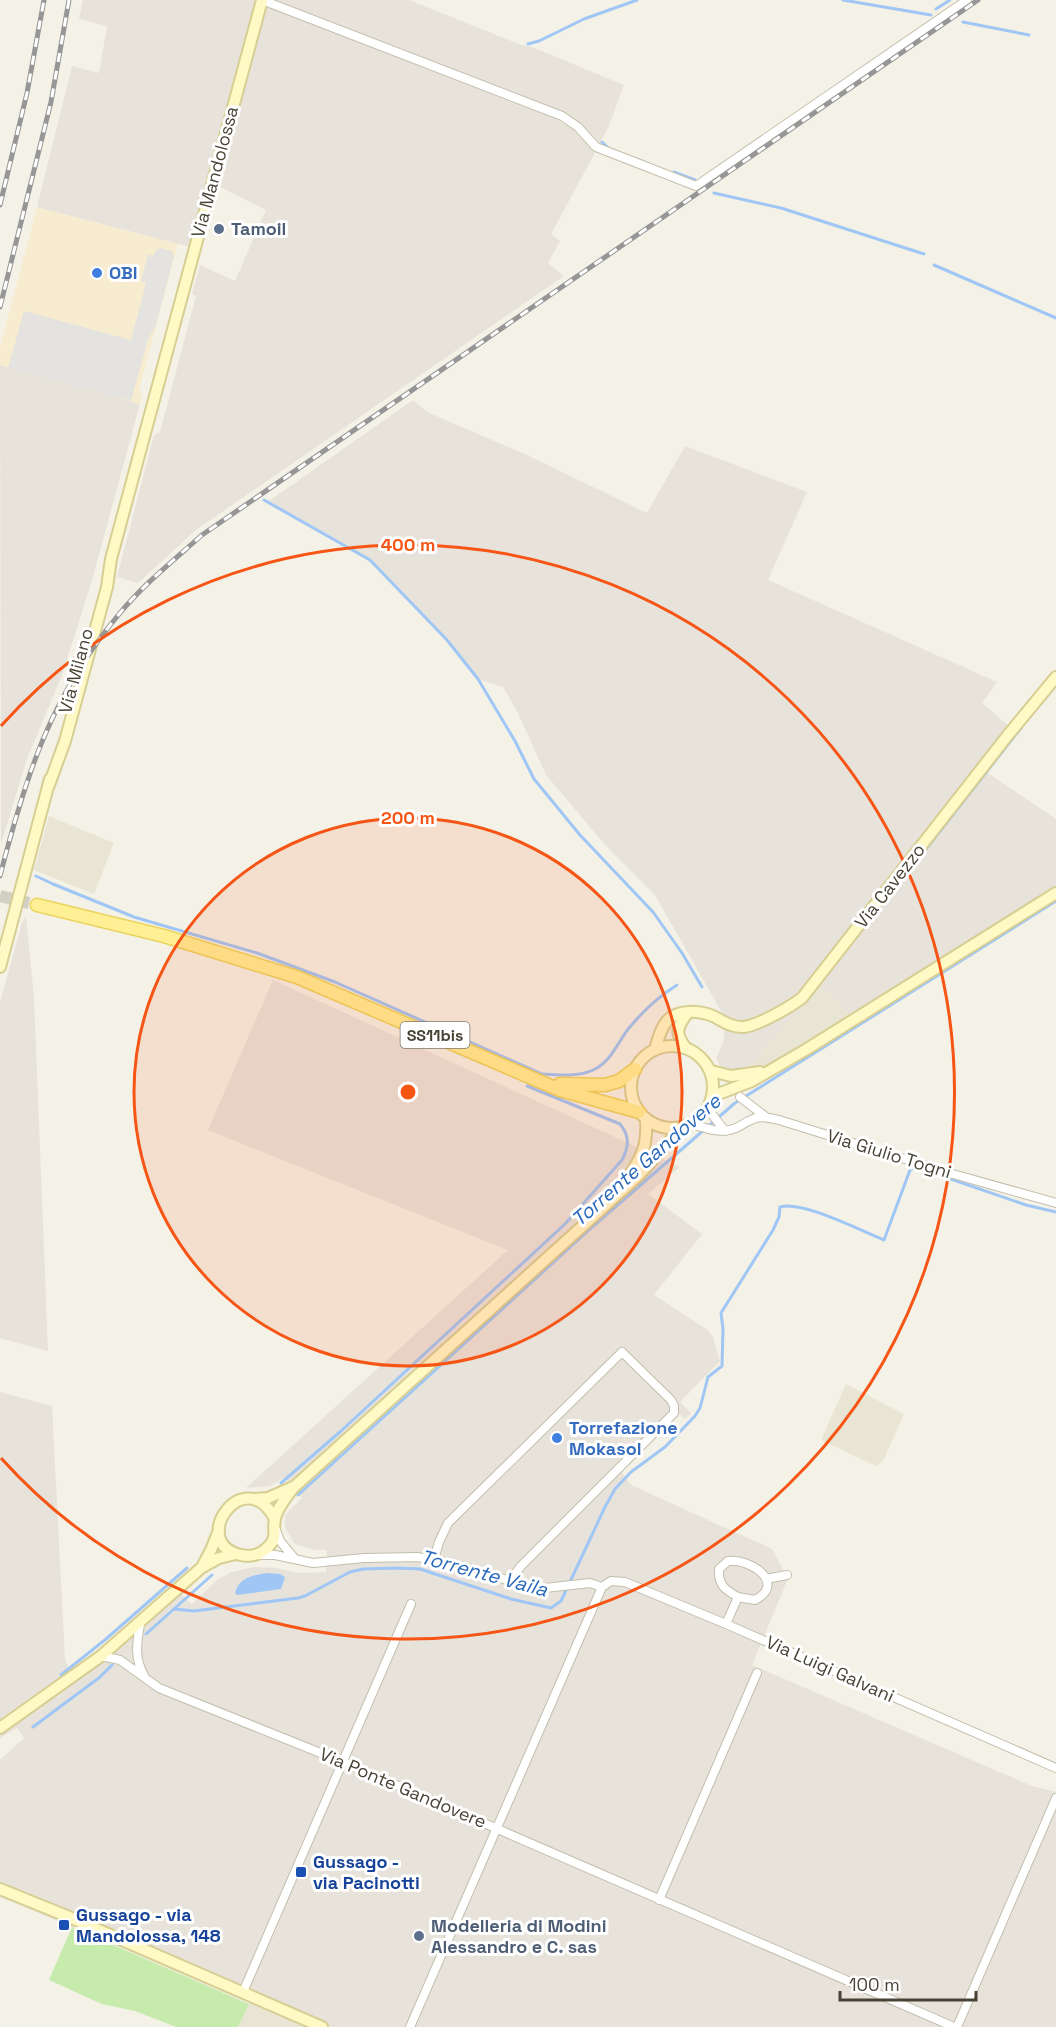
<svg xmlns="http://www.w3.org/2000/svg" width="1056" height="2027" viewBox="0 0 1056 2027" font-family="'Space Grotesk',sans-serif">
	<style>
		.residential { fill: #e9e5d4 }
		.commercial { fill: #f8ecd0 }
		.industrial { fill: #e7e3db }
		.green { fill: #c7ebad }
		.parking { fill: #e5e3df }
		.water { fill: #9fc6f5 }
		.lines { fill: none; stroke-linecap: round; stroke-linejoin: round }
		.stream { stroke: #9fc6f5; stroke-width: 3 }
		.primary-tunnel { stroke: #d2cfc3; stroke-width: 12; stroke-dasharray: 12 6; stroke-linecap: butt }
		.street-casing { stroke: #c3beab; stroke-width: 10 }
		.secondary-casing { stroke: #d7ce93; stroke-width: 14 }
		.primary-casing { stroke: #ebd45e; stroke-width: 15 }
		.street { stroke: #fff; stroke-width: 8 }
		.secondary { stroke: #fff9c6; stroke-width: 10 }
		.primary { stroke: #ffef95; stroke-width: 12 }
		.rail-casing { stroke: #969696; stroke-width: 5 }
		.rail { stroke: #fff; stroke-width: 3; stroke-dasharray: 9; stroke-linecap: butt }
		.ring { fill: none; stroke: #f65515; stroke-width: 3 }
		.service-dot { fill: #5c6f8a; stroke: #fff; stroke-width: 2 }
		.shop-dot { fill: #3f7fe0; stroke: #fff; stroke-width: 2 }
		.transit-dot { fill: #1a4fb4; stroke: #fff; stroke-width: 2 }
		.labels { text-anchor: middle; stroke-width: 6; stroke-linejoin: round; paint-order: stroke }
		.shield { fill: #fff; stroke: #7f7b72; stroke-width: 1.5 }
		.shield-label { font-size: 16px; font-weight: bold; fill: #484335 }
		.street-label { font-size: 18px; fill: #484335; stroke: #fff }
		.service-label { font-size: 18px; font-weight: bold; fill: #4e5e75; stroke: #fff; text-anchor: start }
		.shop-label { font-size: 18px; font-weight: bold; fill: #366cbe; stroke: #fff; text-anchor: start }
		.transit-label { font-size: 18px; font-weight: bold; fill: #164399; stroke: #fff; text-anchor: start }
		.water-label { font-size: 20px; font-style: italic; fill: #2768bb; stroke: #fff }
		.centre { fill: #f65515; stroke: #fff; stroke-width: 3 }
		.ring-label { font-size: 18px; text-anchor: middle; font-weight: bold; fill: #f65515; stroke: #fff; stroke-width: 6; stroke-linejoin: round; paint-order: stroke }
	</style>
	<rect width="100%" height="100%" fill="#f4f2e7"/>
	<!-- residential -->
	<path class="residential" d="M49,816l65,27 -20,51 -60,-24z
		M818,986l10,6 23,25 -50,31 -47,23 -9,1z
		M846,1384l58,30 -21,47 -7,5 -55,-26z
		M254,1992l62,28 15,7h-93z"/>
	<!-- commercial -->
	<path class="commercial" d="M37,207l141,37 -39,146 3,4 -2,10 -140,-39v-18z"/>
	<!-- industrial -->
	<path class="industrial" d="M83,0h174l-67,247 -153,-40 35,-141 27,7 8,-47 -28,-7z
		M273,0h136l112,45 11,2 92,38 -15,41 -9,17 -24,-23z
		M267,6l288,113 19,10 21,24 -44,81 9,7 -12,22 16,13 -368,254 -58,53 -21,-6 37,-142 6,-3 36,-136 -4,-2 8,-29 35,16 31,-71 -48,-24z
		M0,365l140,39 -49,180 -29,91 -35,84 -26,85z
		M413,400l14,12 100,43 120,58 38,-67 122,46 -39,88 229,102 -15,21 28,24 -31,40 77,52v71l-205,127 -23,-25 -10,-6 -73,86 -23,-2 -6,-12 7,-15 3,-23 -71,-125 -49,-49 -60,-71 -29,-64 -14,-24 -23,-7 -33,-40 -77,-81 -95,-53 -6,-5z
		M26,916l8,81 14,354 -48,-13v-336l22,-79z
		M273,980l407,187 -32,27 54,40 -48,61 54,35 5,7 7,24 -40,41 11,11 -6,6 -7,-6 -57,58 10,14 141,64 16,30 -36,86 280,121 24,6v235h-725l-254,-113 -5,13 -72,-30v-137l24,-22 -7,-10 -17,10v-346l52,14 13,253 8,20 105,-87 14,12 26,-25 14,-7 22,-5 22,1 22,5 28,-1 1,-22h-13l-19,-6 -10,-16v-13l17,-17 -17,-21 -15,9 -24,2 262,-238 -300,-120z"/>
	<!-- green -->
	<path class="green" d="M72,1927l177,77 -11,23h-62l-41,-16 -33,-7 -53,-24z"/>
	<!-- parking -->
	<path class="parking" d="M161,248l11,3 2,5 -18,69 -8,15 -17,61 -123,-33 16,-57 107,29 15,-57 -5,-2 7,-27 5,2 3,-6z"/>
	<!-- water -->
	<path class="water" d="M268,1573l12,1 5,3 -4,12 -44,6 -2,-2c4,-16 18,-18 33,-20z"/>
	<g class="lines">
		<!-- stream -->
		<path class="stream" d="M843,0l88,15
			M936,9l14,-9
			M963,22l66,13
			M528,44l11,-3 45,-22 53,-19
			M602,142l6,6
			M637,159l9,4
			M674,172l21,8
			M714,193l67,15 143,46
			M934,265l122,53
			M264,500l106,60 77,80 31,39 37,62 19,38 46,56 73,77 29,41 20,34
			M36,876l17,8 81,33 123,36 78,29 207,92c16,1 36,3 51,-4 18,-8 24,-27 36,-42 14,-17 29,-31 48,-43
			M901,881l120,-153
			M281,1483l60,-52 224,-207 57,-64c7,-13 8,-24 -2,-36l-93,-38
			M298,1495l292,-266 145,-126 321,-202
			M174,1609l20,2 104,-13 7,-2 45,-24 13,-3 34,-1 23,1 91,30 40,9 10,-7 44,-94 10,-18 16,-17 34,-25 30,-31 5,-8 8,-31 14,-11 1,-37 -2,-16 52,-83 6,-13 1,-10c22,-7 81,24 104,33l26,-70 6,-3 110,38 30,7
			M146,1634l66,-59
			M61,1675l45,-36 81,-71
			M33,1727l67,-50 12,-12"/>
		<!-- primary-tunnel -->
		<path class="primary-tunnel" d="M0,896l37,9"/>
		<!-- street casing -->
		<g class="street-casing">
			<path id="street" d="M262,0l300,116 16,11 18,20 100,39 271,-186
				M740,1097l26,20
				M709,1106l2,7 14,18
				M691,1124c12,3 25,9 38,6 9,-1 14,-7 22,-10 8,-5 19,-2 28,0l174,54 103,29
				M276,1530l4,11 15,18
				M259,1555h16l38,8 51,-5 53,-1 34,6 85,26 54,-6 12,4
				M434,1559l5,-17 9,-19 174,-171 49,48 3,6v7l-153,153 -12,16
				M766,1579l21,-4
				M140,1624c-3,18 -6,35 4,51
				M726,1624l12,-27 17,3c32,-17 -5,-42 -27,-39l-9,8c-1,16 6,21 19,28
				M101,1656l19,4 39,28 184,74 611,265
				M659,1900l98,-227
				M243,1992l168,-388
				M410,2027l192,-440 9,-6 14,1 101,42 330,144
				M957,2027l99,-229"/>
		</g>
		<!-- secondary casing -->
		<g class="secondary-casing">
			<path id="secondary" d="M49,785l16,-44 42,-154 4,-28 151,-559
				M0,967l50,-188
				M631 1087a41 41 0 1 1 82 0a41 41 0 1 1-82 0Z
				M686,1048c-12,-15 -9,-21 2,-36
				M655,1049c3,-9 6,-23 14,-30 11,-10 31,-8 44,-3 10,5 19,12 31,11 15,-2 46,-20 58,-29l206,-263 48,-58
				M711,1071l20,5 29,-4
				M713,1096l39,-15 55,-32 249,-156
				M624,1184c16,-25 24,-34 22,-65
				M254,1499l14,-1 25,-11
				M275,1519c-31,-58 -88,24 -34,36 9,2 19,0 26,-7 12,-11 5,-17 8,-29 2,-11 12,-23 19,-32l345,-312 43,-48
				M202,1567l9,-17 8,-20
				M0,1728l101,-72 100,-88 18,-10 17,-4
				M0,1889l69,28 253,110"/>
		</g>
		<!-- primary casing -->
		<g class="primary-casing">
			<path id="primary" d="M37,905l127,31 133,41 263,113 79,22
				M560,1084l45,1 14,-4 16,-12"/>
		</g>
		<!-- street -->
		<use href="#street" class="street"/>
		<!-- secondary -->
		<use href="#secondary" class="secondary"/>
		<!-- primary -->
		<use href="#primary" class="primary"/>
		<!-- rail casing -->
		<g class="rail-casing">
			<path id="rail" d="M0,205l27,-112 17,-93
				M0,307l51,-205 18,-102
				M0,876c26,-101 51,-181 120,-263 24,-29 54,-53 82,-78l776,-535"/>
		</g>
		<!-- rail -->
		<use href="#rail" class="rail"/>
	</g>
	<!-- distance rings -->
	<circle cx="408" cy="1092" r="274" fill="#f65515" fill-opacity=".12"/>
	<g class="ring">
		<circle cx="408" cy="1092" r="274"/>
		<path d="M1 726A547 547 0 1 1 1 1458"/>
	</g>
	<!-- markers -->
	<g class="service-dot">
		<circle cx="219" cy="229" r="6"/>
		<circle cx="419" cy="1936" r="6"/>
	</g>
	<g class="shop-dot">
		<circle cx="97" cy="273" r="6"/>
		<circle cx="557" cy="1438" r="6"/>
	</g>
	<g class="transit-dot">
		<rect x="295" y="1866" width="12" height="12" rx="3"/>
		<rect x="58" y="1919" width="12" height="12" rx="3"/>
	</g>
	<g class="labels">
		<!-- shield labels -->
		<rect class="shield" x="400.5" y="1022" width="69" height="26" rx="4.5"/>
		<g class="shield-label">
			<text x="435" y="1041">SS11bis</text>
		</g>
		<!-- street labels -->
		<g class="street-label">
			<text transform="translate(215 172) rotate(-75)" y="6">Via Mandolossa</text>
			<text transform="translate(76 671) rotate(-75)" y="6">Via Milano</text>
			<text transform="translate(890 886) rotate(-52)" y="6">Via Cavezzo</text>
			<text transform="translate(889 1154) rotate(17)" y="6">Via Giulio Togni</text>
			<text transform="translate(830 1669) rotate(24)" y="6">Via Luigi Galvani</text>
			<text transform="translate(403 1788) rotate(23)" y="6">Via Ponte Gandovere</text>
		</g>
		<!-- service labels -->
		<g class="service-label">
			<text x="231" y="235">Tamoil</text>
			<text x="431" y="1932">Modelleria di Modini<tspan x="431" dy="21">Alessandro e C. sas</tspan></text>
		</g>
		<!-- shop labels -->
		<g class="shop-label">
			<text x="109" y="279">OBI</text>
			<text x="569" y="1434">Torrefazione<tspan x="569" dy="21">Mokasol</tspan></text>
		</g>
		<!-- transit labels -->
		<g class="transit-label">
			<text x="313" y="1868">Gussago -<tspan x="313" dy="21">via Pacinotti</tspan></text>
			<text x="76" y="1921">Gussago - via<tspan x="76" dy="21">Mandolossa, 148</tspan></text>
		</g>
		<!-- water labels -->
		<g class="water-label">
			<text transform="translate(646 1160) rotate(-41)" y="7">Torrente Gandovere</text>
			<text transform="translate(484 1573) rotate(15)" y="7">Torrente Vaila</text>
		</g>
	</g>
	<circle cx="408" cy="1092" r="9" class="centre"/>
	<g class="ring-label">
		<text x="408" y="551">400 m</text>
		<text x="408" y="824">200 m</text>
	</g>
	<!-- scale -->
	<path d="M840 1991v9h136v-9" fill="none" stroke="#484335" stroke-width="3"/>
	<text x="849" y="1991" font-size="18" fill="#484335" stroke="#ffffff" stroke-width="4.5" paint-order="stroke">100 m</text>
</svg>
